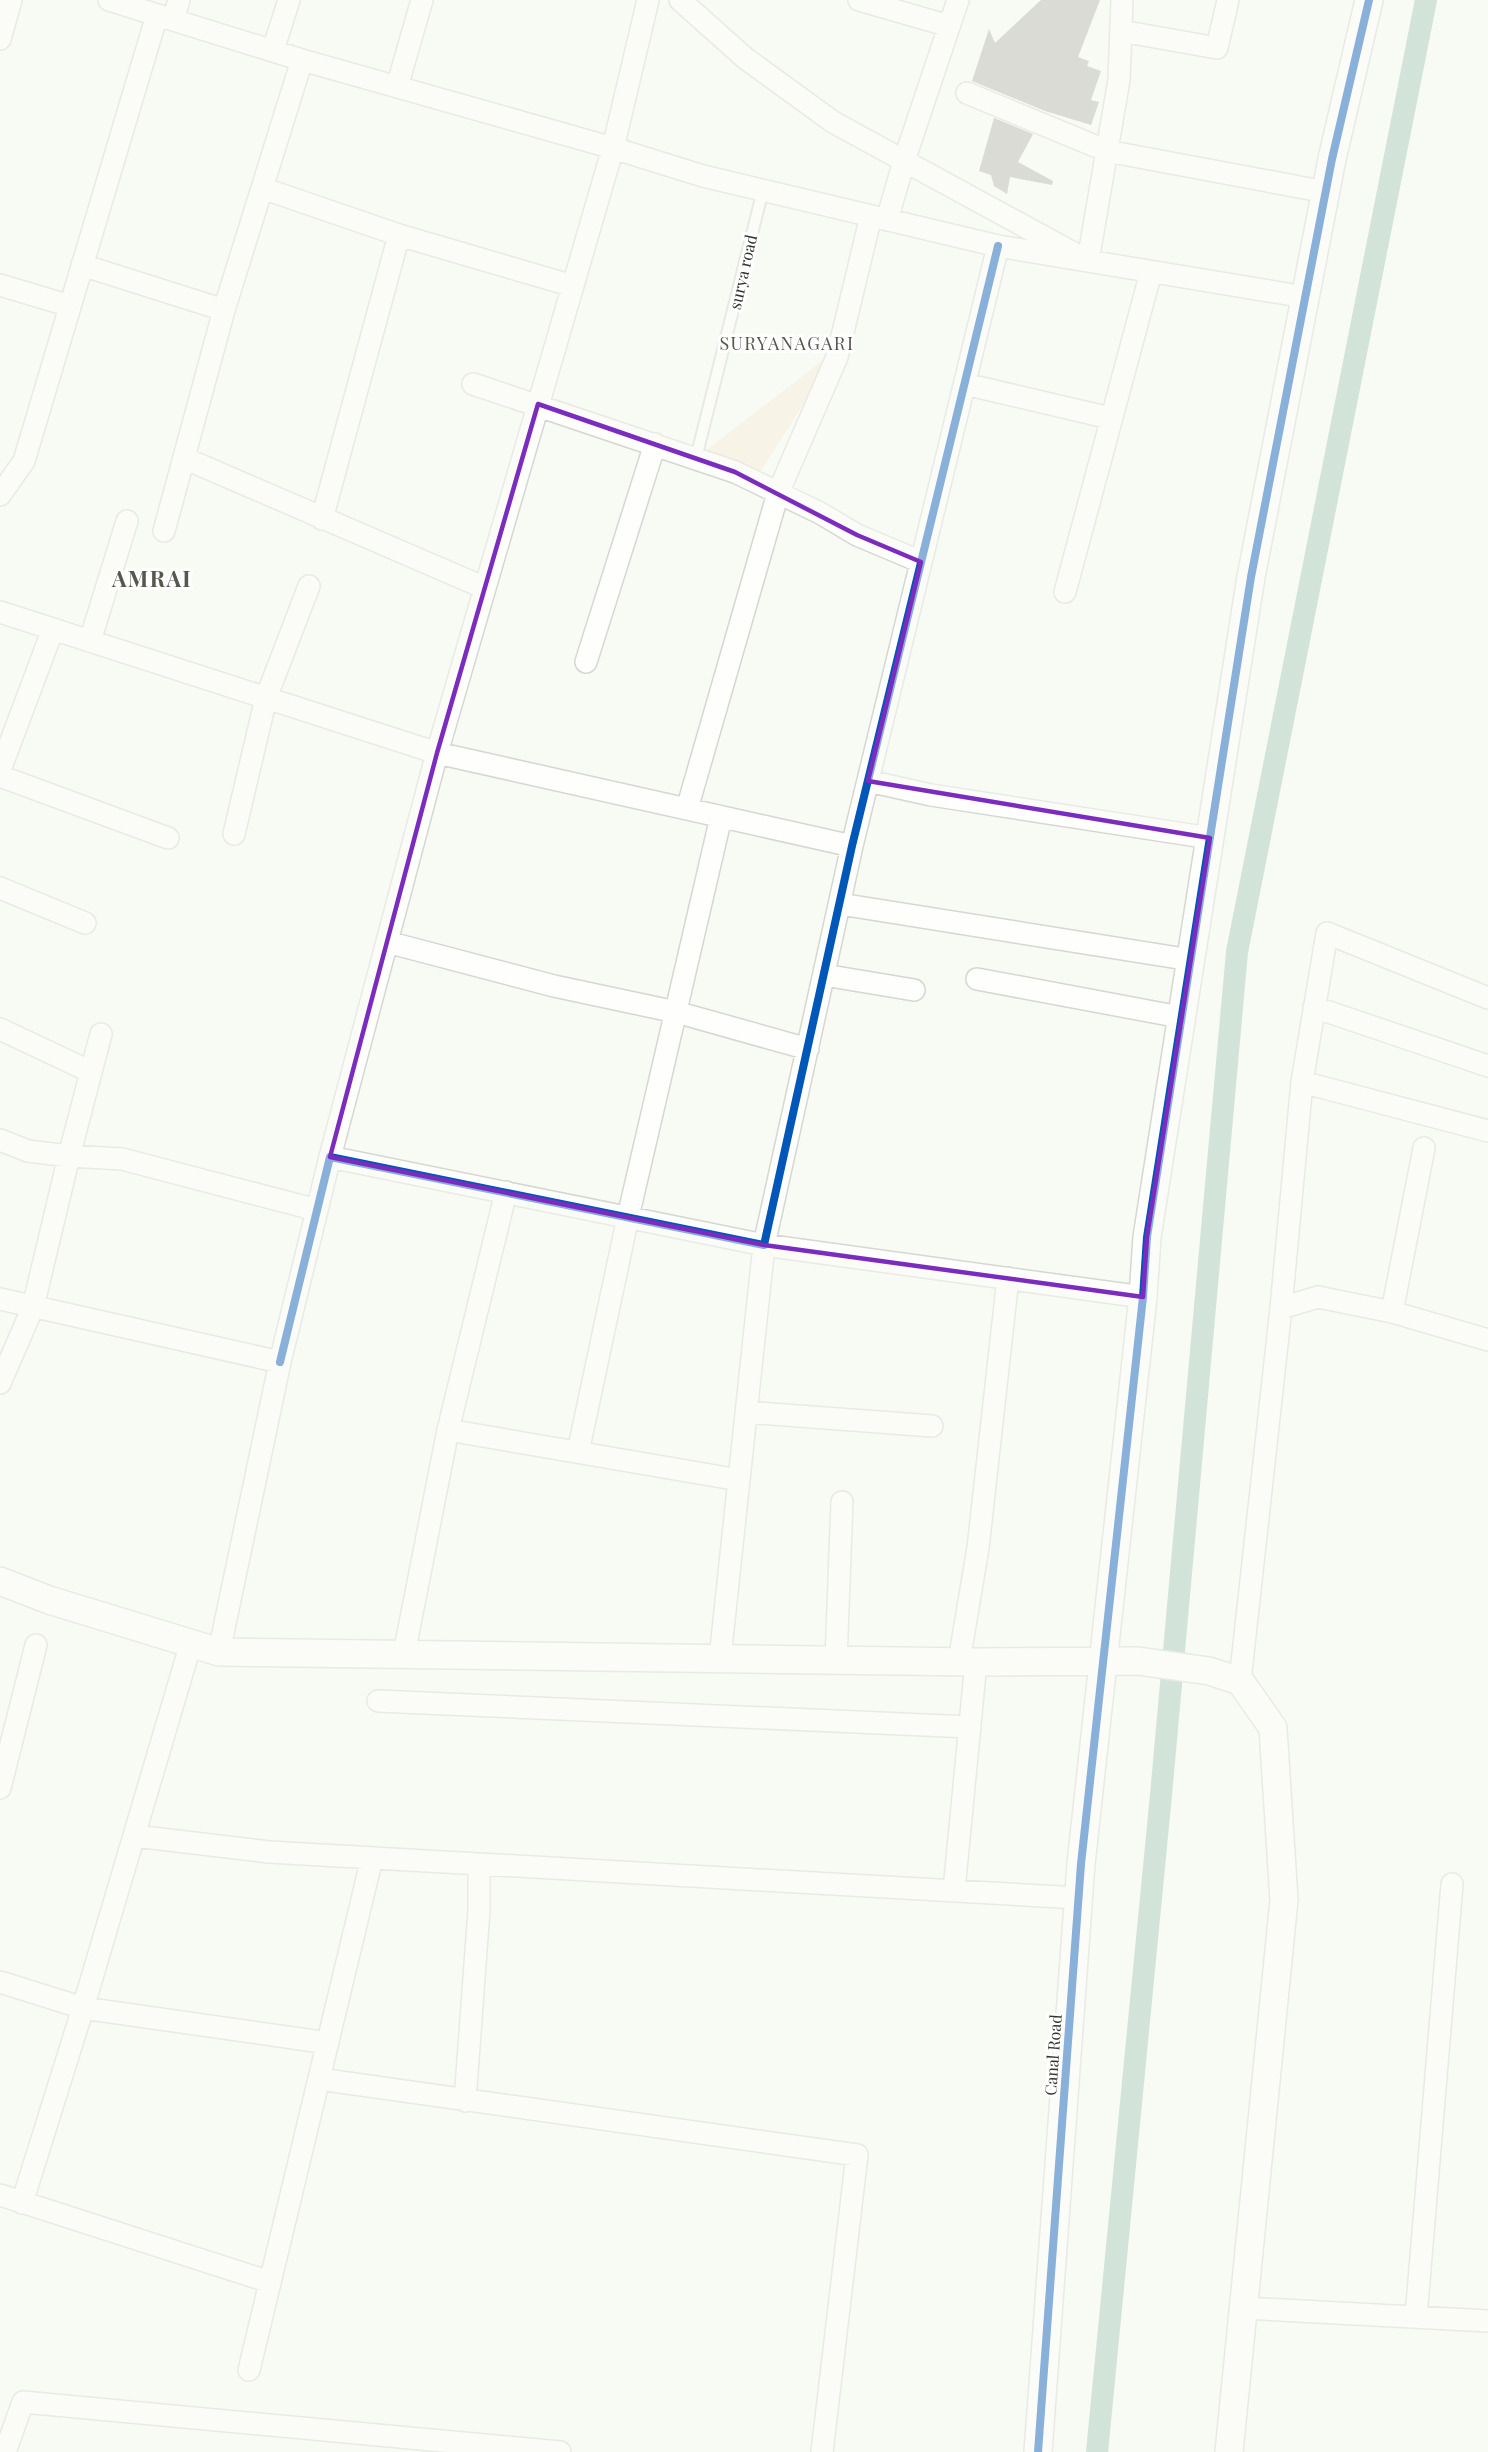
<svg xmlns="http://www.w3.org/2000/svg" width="1488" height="2452" viewBox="0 0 1488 2452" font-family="'Playfair Display',serif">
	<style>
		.green { fill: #f6ead5 }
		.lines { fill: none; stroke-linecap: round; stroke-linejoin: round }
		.canal { stroke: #a4c8b8; stroke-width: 22 }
		.building { fill: #b5b5b0 }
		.service-casing { stroke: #d5d7d1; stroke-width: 14 }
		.minor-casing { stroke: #d5d7d1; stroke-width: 24 }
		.tertiary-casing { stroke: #d5d7d1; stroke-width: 30 }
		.service { stroke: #fefefd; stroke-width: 10 }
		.minor { stroke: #fefefd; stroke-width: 21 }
		.tertiary { stroke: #fefefd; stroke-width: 27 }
		.cycleway-casing { stroke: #fff; stroke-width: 11 }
		.cycleway { stroke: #0057b8; stroke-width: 8 }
		.marked { fill: none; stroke: #7b2cbf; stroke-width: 4.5; stroke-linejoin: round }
		.labels { text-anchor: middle; stroke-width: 6; stroke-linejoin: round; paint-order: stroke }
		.street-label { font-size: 16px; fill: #33342f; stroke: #fff }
		.neighbourhood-label { font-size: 18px; letter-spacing: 1.5px; fill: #55584d; stroke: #fff }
		.district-label { font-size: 22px; font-weight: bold; letter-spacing: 1.5px; fill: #55584d; stroke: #fff }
	</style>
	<rect width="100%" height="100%" fill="#f8faf4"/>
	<!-- green -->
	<path class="green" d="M839,348l-81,127 -62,-17z"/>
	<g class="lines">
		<!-- canal -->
		<path class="canal" d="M1097,2452l64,-657 76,-843 189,-952"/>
	</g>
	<!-- building -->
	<path class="building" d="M1041,0h59l-22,57 11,4 -2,5 14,5 -10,29 8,2 -8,23 -46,-14 -73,-30 17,-52 6,14z
		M994,118l39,16 -15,28 35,19 -1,4 -42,-8 -3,17 -13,-8 -3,-11 -12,-4z"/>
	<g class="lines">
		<!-- service casing -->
		<g class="service-casing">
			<path id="service" d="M696,458l67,-268"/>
		</g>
		<!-- minor casing -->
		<g class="minor-casing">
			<path id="minor" d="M109,0l193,60 311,88 90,28 295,70 307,51
				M680,0l65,58 88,64 255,139 31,-181 3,-80
				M859,0l90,26
				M173,20l6,-20
				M1121,31l96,17 11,-48
				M0,39l11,-39
				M273,50l16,-50
				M397,87l25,-87
				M967,93l140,58 219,41
				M262,188l137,47 174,51
				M887,220l17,-59 54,-161
				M82,265l142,45 78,-250
				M0,285l70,21
				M473,384l262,88 85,41 37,22 64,27
				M965,384l145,34
				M184,458l301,130
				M0,495l24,-34 133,-446
				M322,519l77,-284
				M164,531l60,-221
				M1065,592l86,-320
				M0,612l437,141 176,-605 35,-148
				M90,641l37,-120
				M586,662l69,-218
				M0,770l53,-141
				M0,776l168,62
				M868,781l63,14 279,43
				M687,809l91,-316 59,-136 34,-141
				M234,834l32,-136 43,-112
				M0,888l85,35
				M840,904l351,56
				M387,942l167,44 122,26 132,37
				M824,975l90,15
				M977,979l203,38
				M1314,1007l174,59
				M0,1029l91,43
				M1302,1082l186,49
				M0,1140l28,11 41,5 53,3 195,51
				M330,1157l107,-404 415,93
				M0,1299l280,63 -61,290
				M1281,1308l21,-226 25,-149 161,65
				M1392,1312l32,-164
				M280,1362l50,-205 434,88 88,-399 146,-600
				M0,1383l33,-76 36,-151 32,-122
				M746,1412l186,14
				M448,1430l291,50
				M578,1452l50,-235 93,-400
				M404,1654l44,-224 58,-238
				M720,1658l44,-413 379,52
				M836,1660l6,-158
				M959,1661l19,-113 30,-270
				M1240,1681l41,-373 37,-11 74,15 96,28
				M378,1701l592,26
				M0,1788l36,-143
				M135,1836l134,16 809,46
				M954,1890l22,-228
				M0,1982l83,26 245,35
				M319,2079l538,76 -35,297
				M465,2101l14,-191v-46
				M0,2195l270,87
				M22,2203l61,-195 108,-365
				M1244,2308l244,13
				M1416,2317l36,-433
				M249,2370l123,-512
				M5,2452l18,-50 537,50"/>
		</g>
		<!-- tertiary casing -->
		<g class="tertiary-casing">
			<path id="tertiary" d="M0,1581l49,19 170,52 757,10 162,-1 71,10 31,10 33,47 11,172 -55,552
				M1038,2452l43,-588 62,-567 4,-60 104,-660 81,-418 37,-159"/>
		</g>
		<!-- service -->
		<use href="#service" class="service"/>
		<!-- minor -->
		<use href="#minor" class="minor"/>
		<!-- tertiary -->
		<use href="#tertiary" class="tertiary"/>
		<!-- cycleway casing -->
		<g class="cycleway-casing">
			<path id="cycleway" d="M280,1362l50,-205 434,88 88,-399 146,-600
				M1038,2452l43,-588 62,-567 4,-60 104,-660 81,-418 37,-159"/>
		</g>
		<!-- cycleway -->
		<use href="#cycleway" class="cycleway"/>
	</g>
	<!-- marked area -->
	<path d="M0 0H1488V2452H0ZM538,404l197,68 122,63 64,27 -53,219 342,57 -63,399 -4,60 -379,-52 -434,-88 107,-404z" fill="#f8faf4" fill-opacity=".55" fill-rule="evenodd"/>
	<path class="marked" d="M538,404l197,68 122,63 64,27 -53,219 342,57 -63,399 -4,60 -379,-52 -434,-88 107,-404z"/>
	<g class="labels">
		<!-- street labels -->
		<g class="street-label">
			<text transform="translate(743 272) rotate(-77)" y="6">surya road</text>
			<text transform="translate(1053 2055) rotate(-86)" y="6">Canal Road</text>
		</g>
		<!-- neighbourhood labels -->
		<g class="neighbourhood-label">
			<text x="787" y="350">SURYANAGARI</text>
		</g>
		<!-- district labels -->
		<g class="district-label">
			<text x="152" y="587">AMRAI</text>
		</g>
	</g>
</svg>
